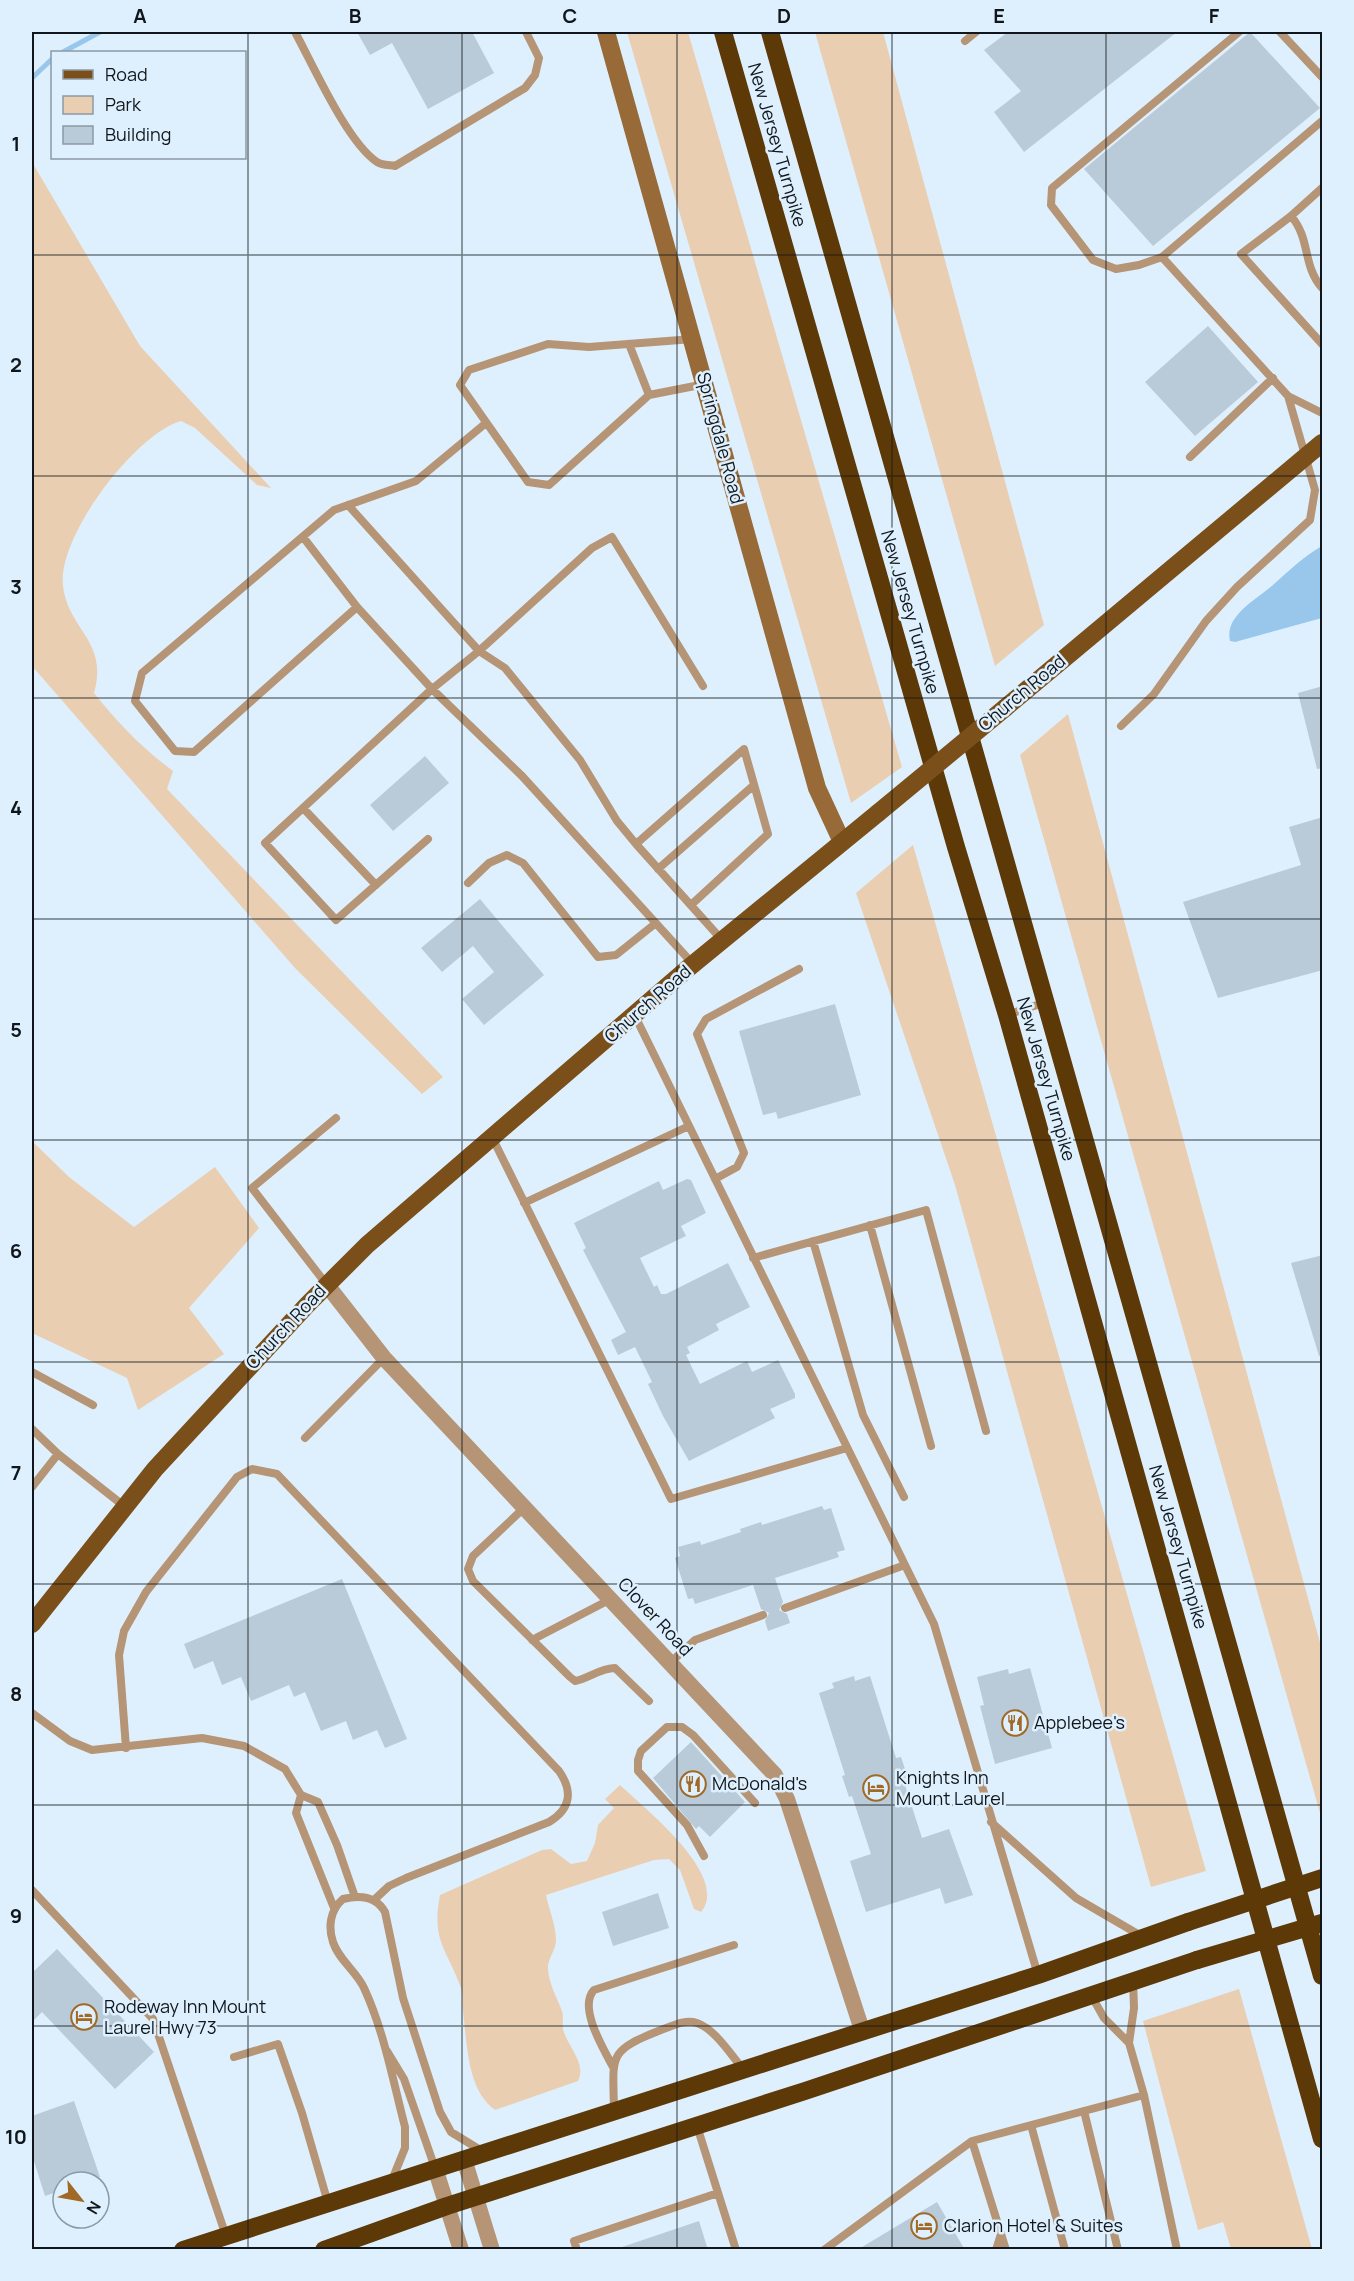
<svg xmlns="http://www.w3.org/2000/svg" width="1354" height="2281" viewBox="0 0 1354 2281" font-family="Manrope,sans-serif">
	<style>
		.green { fill: #eaceb2 }
		.water { fill: #98c7eb }
		.lines { fill: none; stroke-linecap: round; stroke-linejoin: round }
		.stream { stroke: #98c7eb; stroke-width: 5 }
		.building { fill: #b9cad8 }
		.lane { stroke: #b59575; stroke-width: 8 }
		.street { stroke: #b59575; stroke-width: 16 }
		.secondary { stroke: #986a37; stroke-width: 18 }
		.primary { stroke: #7b4f19; stroke-width: 18 }
		.highway { stroke: #5e3908; stroke-width: 18 }
		.primary-bridge { stroke: #7b4f19; stroke-width: 18 }
		.highway-bridge { stroke: #5e3908; stroke-width: 18 }
		.grid { fill: none; stroke: #10161b; stroke-width: 1.5; stroke-opacity: 0.55 }
		.labels { text-anchor: middle; stroke-width: 5; stroke-linejoin: round; paint-order: stroke }
		.street-label { font-size: 18px; fill: #10161b; stroke: #def0fe }
		.poi-label { font-size: 18px; fill: #10161b; stroke: #def0fe; text-anchor: start }
		.neatline { fill: none; stroke: #10161b; stroke-width: 2 }
		.grid-label { font-size: 20px; text-anchor: middle; font-weight: bold; fill: #10161b }
	</style>
	<rect width="100%" height="100%" fill="#def0fe"/>
	<!-- green -->
	<path class="green" d="M627,32h61l214,735 -51,36z
		M815,32h68l161,593 -49,41z
		M32,162l108,184 131,142 -14,-3 -62,-57 -14,-7c-46,13 -124,116 -118,165 5,44 46,55 31,107 24,30 48,55 79,78l-6,18 276,288 -21,17 -127,-126 -263,-302z
		M1068,714l254,936v170l-302,-1065z
		M913,845l293,1026 -55,16 -196,-702 -99,-292z
		M32,1141l37,36 65,50 81,-60 44,61 -70,80 35,46 -86,56 -11,-32 -95,-45z
		M620,1785c24,23 111,91 81,127l-7,-3 -14,-39 -11,-11 -15,1 -108,35c3,15 10,30 10,45 0,10 -8,18 -8,27 0,16 9,30 14,44 2,6 0,12 1,18 4,17 24,34 15,52l-83,29c-28,-20 -28,-67 -32,-99 -1,-7 0,-16 -2,-23 -14,-39 -30,-47 -21,-93l102,-45 9,-1 20,15 16,-3 8,-18 3,-18 16,-17 -9,-9z
		M1239,1989l73,260h-81l-8,-27 -25,8 -55,-209z"/>
	<!-- water -->
	<path class="water" d="M1322,546v72l-87,24 -5,-1c-6,-26 28,-42 44,-57 16,-14 30,-28 48,-38z"/>
	<g class="lines">
		<!-- stream -->
		<path class="stream" d="M63,52l37,-20
			M32,78l20,-19"/>
	</g>
	<!-- building -->
	<path class="building" d="M357,32h115l22,41 -66,36 -36,-66 -22,12z
		M1008,32h169l-153,120 -30,-40 27,-21 -37,-41z
		M1250,32l70,76 -167,138 -69,-77z
		M1208,326l50,56 -63,54 -50,-54z
		M1323,686v82l-6,1 -19,-76z
		M425,756l24,27 -56,48 -23,-26z
		M1323,817v153l-105,28 -35,-96 118,-37 -12,-38z
		M480,899l64,76 -60,50 -22,-26 32,-27 -21,-26 -31,26 -21,-24z
		M835,1004l26,91 -83,24 -2,-7 -13,3 -24,-84z
		M687,1179l4,1 15,33 -25,13 5,10 -46,22 14,29 3,-2 4,9h5l62,-31 22,44 -34,17 3,6 -32,17 3,6 -4,2 14,29 47,-23 5,11 26,-12 17,34v4l-25,11 5,9 -86,43 -26,-45 -15,-32 4,-2 -17,-35 -17,8 -7,-15 15,-8 -43,-82 3,-2 -12,-25 85,-42 4,9z
		M1323,1255v100l-4,1 -28,-93z
		M822,1506l2,4 7,-2 14,42 -8,2 2,5 -64,21 8,24 -4,8 8,4 3,9 -22,8 -3,-10 4,-8 -8,-4 -8,-24 -58,19 -2,-6 -5,1 -13,-41 5,-2 -2,-9 22,-6 1,4 40,-13 -1,-3 21,-7 1,3z
		M342,1579l65,160 -22,9 -8,-18 -24,10 -7,-19 -25,10 -16,-39 -11,5 -5,-12 -38,16 -10,-24 -19,8 -9,-24 -19,8 -10,-25z
		M1030,1668l22,80 -57,16 -15,-58 4,-1 -7,-28 31,-8 1,5z
		M854,1676l1,5 15,-5 26,82 5,-1 7,21 -5,1 19,59 27,-9 24,66 -28,9 -5,-16 -74,24 -16,-51 21,-7 -19,-58 -3,1 -7,-21 3,-1 -26,-82 15,-5 -2,-5z
		M691,1742l54,60 -35,35 -11,-11 -3,3 -43,-51z
		M658,1893l11,35 -56,18 -11,-34z
		M57,1949l97,103 -39,37 -73,-77 -10,10v-49z
		M74,2101l26,76 -14,5h-23v8l-18,6 -13,-41v-39z
		M937,2202l28,48h-108z
		M699,2221l9,29h-85l-1,-3z"/>
	<g class="lines">
		<!-- lane -->
		<path class="lane" d="M295,32c18,33 52,110 82,130 4,3 12,3 18,4l130,-78 10,-13 4,-17 -13,-26
			M1239,32l-187,156 -1,17 42,55 23,9 23,-4 23,-8 160,-136
			M1280,32l42,45
			M965,41l11,-9
			M1322,188l-31,28 -50,38 81,90
			M1291,216c20,23 11,49 31,72
			M693,339l-104,8 -41,-3 -79,26 -9,15 68,97 21,3 100,-90 56,-11
			M629,344l20,51
			M1288,396l34,17
			M486,423l-70,58 -82,29 -192,163 -7,28 40,50 19,1 163,-145 75,82 47,-38 26,17 75,92 37,61 19,23
			M1190,457l83,-79
			M348,505l131,146 113,-103 20,-11 91,149
			M303,537l54,70
			M1121,726l33,-32 52,-73 31,-34 73,-67 5,-30 -27,-94 -126,-139
			M303,808l73,77
			M428,839l-92,81 -71,-77 167,-154 90,87 171,188
			M658,869l96,-84
			M468,883l21,-20 18,-8 16,8 75,94 18,-2 40,-32
			M691,905l77,-71 -24,-85 -108,95 86,96
			M1007,1015l39,-13
			M635,1016l299,608 104,351
			M492,1137l179,362 176,-51
			M715,1179l22,-12 7,-14 -47,-119 9,-15 93,-50
			M524,1203l165,-77
			M870,1225l61,221
			M813,1241l50,174 41,82
			M753,1258l173,-48 60,221
			M327,1285l-75,-97 84,-70
			M32,1372l61,33
			M32,1429l26,25
			M305,1438l79,-80
			M32,1487l26,-33 66,52
			M525,1507l-52,49 -5,13 5,12 97,96 5,4c14,-3 26,-13 40,-13l34,33
			M785,1608l120,-43
			M532,1640l79,-41
			M671,1662l24,-22 68,-25
			M32,1713l38,28 22,9 110,-12 42,8 41,23 16,26 17,7 19,43 18,52
			M126,1748l-7,-93 5,-24 22,-39 91,-115 15,-8 25,5 282,297c14,20 12,38 -10,51l-143,56 -17,8 -15,14
			M301,1795l-5,18 38,95
			M991,1822l85,76 67,39
			M704,1856l-17,-31 -49,-54v-11l3,-9 26,-24h15l11,8 62,68
			M32,1890l121,129 73,217
			M1091,1995l13,23 25,25 5,-35 -1,-28
			M1129,2043l15,52 33,155
			M387,2051l17,28 31,89
			M234,2057l44,-13 24,69 26,90
			M613,2067c-10,-19 -35,-60 -19,-77l140,-45
			M614,2110c-1,-55 -7,-59 47,-80 11,-4 24,-11 36,-7 18,6 34,32 46,46
			M1084,2111l34,139
			M1031,2125l34,125
			M697,2126l39,124
			M972,2141l34,109
			M392,2180l13,-32v-21c-12,-46 -21,-96 -41,-139 -7,-16 -26,-29 -31,-46 -5,-15 -3,-32 10,-43 16,-4 33,-3 42,13l18,86 37,114 11,20 31,19
			M577,2250l-3,-9 144,-48
			M824,2250l148,-109 172,-46
			M996,2250l5,-16"/>
		<!-- street -->
		<path class="street" d="M327,1285l57,73 391,417 12,24 75,231
			M464,2159l28,91
			M435,2168l26,82"/>
		<!-- secondary -->
		<path class="secondary" d="M606,32l211,756 25,54"/>
		<!-- primary -->
		<path class="primary" d="M1005,708l317,-265
			M32,1624l123,-155 152,-164 60,-60 319,-275 192,-157"/>
		<!-- highway -->
		<path class="highway" d="M723,32l233,815 51,168 315,1124
			M770,32l552,1944
			M183,2250l855,-275 150,-53
			M324,2250l123,-44 358,-115 392,-131"/>
		<!-- primary-bridge -->
		<path class="primary-bridge" d="M878,813l127,-105"/>
		<!-- highway-bridge -->
		<path class="highway-bridge" d="M1188,1922l134,-44
			M1197,1960l125,-37"/>
	</g>
	<!-- grid -->
	<path class="grid" d="M248,32v2218M462,32v2218M677,32v2218M892,32v2218M1106,32v2218M32,255h1290M32,476h1290M32,698h1290M32,919h1290M32,1140h1290M32,1362h1290M32,1584h1290M32,1805h1290M32,2026h1290"/>
	<!-- icons -->
	<defs>
		<g id="restaurant-ring" transform="scale(1.35)"><circle r="9.5" fill="#def0fe" stroke="#a06925" stroke-width="1.5"/><path d="M-5-6h1v4h1v-4h1v4h1v-4h1v5L-1.5 .5V6h-2V.5L-5-1ZM5-6V6H3V1.5H1.5Q1.5-4 5-6Z" fill="#a06925"/></g>
		<g id="hotel-ring" transform="scale(1.35)"><circle r="9.5" fill="#def0fe" stroke="#a06925" stroke-width="1.5"/><path d="M-6-4.5h1.5V1H6V5H4.5V3h-9V5H-6ZM-4 0a1.8 1.8 0 1 1 3.6 0ZM.5 0V-2.5h3Q6-2.5 6 0Z" fill="#a06925"/></g>
	</defs>
	<g fill-rule="evenodd">
		<use href="#restaurant-ring" x="1015" y="1723"/>
		<use href="#restaurant-ring" x="693" y="1784"/>
		<use href="#hotel-ring" x="876" y="1788"/>
		<use href="#hotel-ring" x="84" y="2017"/>
		<use href="#hotel-ring" x="924" y="2226"/>
	</g>
	<g class="labels">
		<!-- street labels -->
		<g class="street-label">
			<text transform="translate(777 145) rotate(74)" y="6">New Jersey Turnpike</text>
			<text transform="translate(720 438) rotate(75)" y="6">Springdale Road</text>
			<text transform="translate(910 612) rotate(74)" y="6">New Jersey Turnpike</text>
			<text transform="translate(1022 693) rotate(-40)" y="6">Church Road</text>
			<text transform="translate(648 1004) rotate(-41)" y="6">Church Road</text>
			<text transform="translate(1046 1079) rotate(74)" y="6">New Jersey Turnpike</text>
			<text transform="translate(286 1327) rotate(-47)" y="6">Church Road</text>
			<text transform="translate(1178 1547) rotate(74)" y="6">New Jersey Turnpike</text>
			<text transform="translate(655 1617) rotate(47)" y="6">Clover Road</text>
		</g>
		<!-- poi labels -->
		<g class="poi-label">
			<text x="1034" y="1729">Applebee's</text>
			<text x="896" y="1784">Knights Inn<tspan x="896" dy="21">Mount Laurel</tspan></text>
			<text x="712" y="1790">McDonald's</text>
			<text x="104" y="2013">Rodeway Inn Mount<tspan x="104" dy="21">Laurel Hwy 73</tspan></text>
			<text x="944" y="2232">Clarion Hotel &amp; Suites</text>
		</g>
	</g>
	<!-- border -->
	<rect width="1354" height="2281" fill="none" stroke="#def0fe" stroke-width="66"/>
	<!-- legend -->
	<rect x="51" y="51" width="195" height="108" fill="#def0fe" stroke="#8c99a3" stroke-width="1.5"/>
	<rect x="63" y="70" width="30" height="9" fill="#7b4f19" stroke="#8c99a3" stroke-width="1.5"/>
	<text x="105" y="81" font-size="18" fill="#10161b">Road</text>
	<rect x="63" y="96" width="30" height="18" fill="#eaceb2" stroke="#8c99a3" stroke-width="1.5"/>
	<text x="105" y="111" font-size="18" fill="#10161b">Park</text>
	<rect x="63" y="126" width="30" height="18" fill="#b9cad8" stroke="#8c99a3" stroke-width="1.5"/>
	<text x="105" y="141" font-size="18" fill="#10161b">Building</text>
	<!-- north arrow -->
	<g transform="translate(81 2200) rotate(121)"><circle r="28" fill="#def0fe" stroke="#8c99a3" stroke-width="1.5"/>
	<path d="M0-4.5L10 22L0 15L-10 22Z" fill="#a06925"/>
	<text y="-9" font-size="16" font-weight="bold" text-anchor="middle" fill="#10161b">N</text>
	</g>
	<rect x="33" y="33" width="1288" height="2215" class="neatline"/>
	<g class="grid-label">
		<text x="140" y="23">A</text>
		<text x="355" y="23">B</text>
		<text x="570" y="23">C</text>
		<text x="784" y="23">D</text>
		<text x="999" y="23">E</text>
		<text x="1214" y="23">F</text>
		<text x="16" y="151">1</text>
		<text x="16" y="372">2</text>
		<text x="16" y="594">3</text>
		<text x="16" y="815">4</text>
		<text x="16" y="1037">5</text>
		<text x="16" y="1258">6</text>
		<text x="16" y="1480">7</text>
		<text x="16" y="1701">8</text>
		<text x="16" y="1923">9</text>
		<text x="16" y="2144">10</text>
	</g>
</svg>
